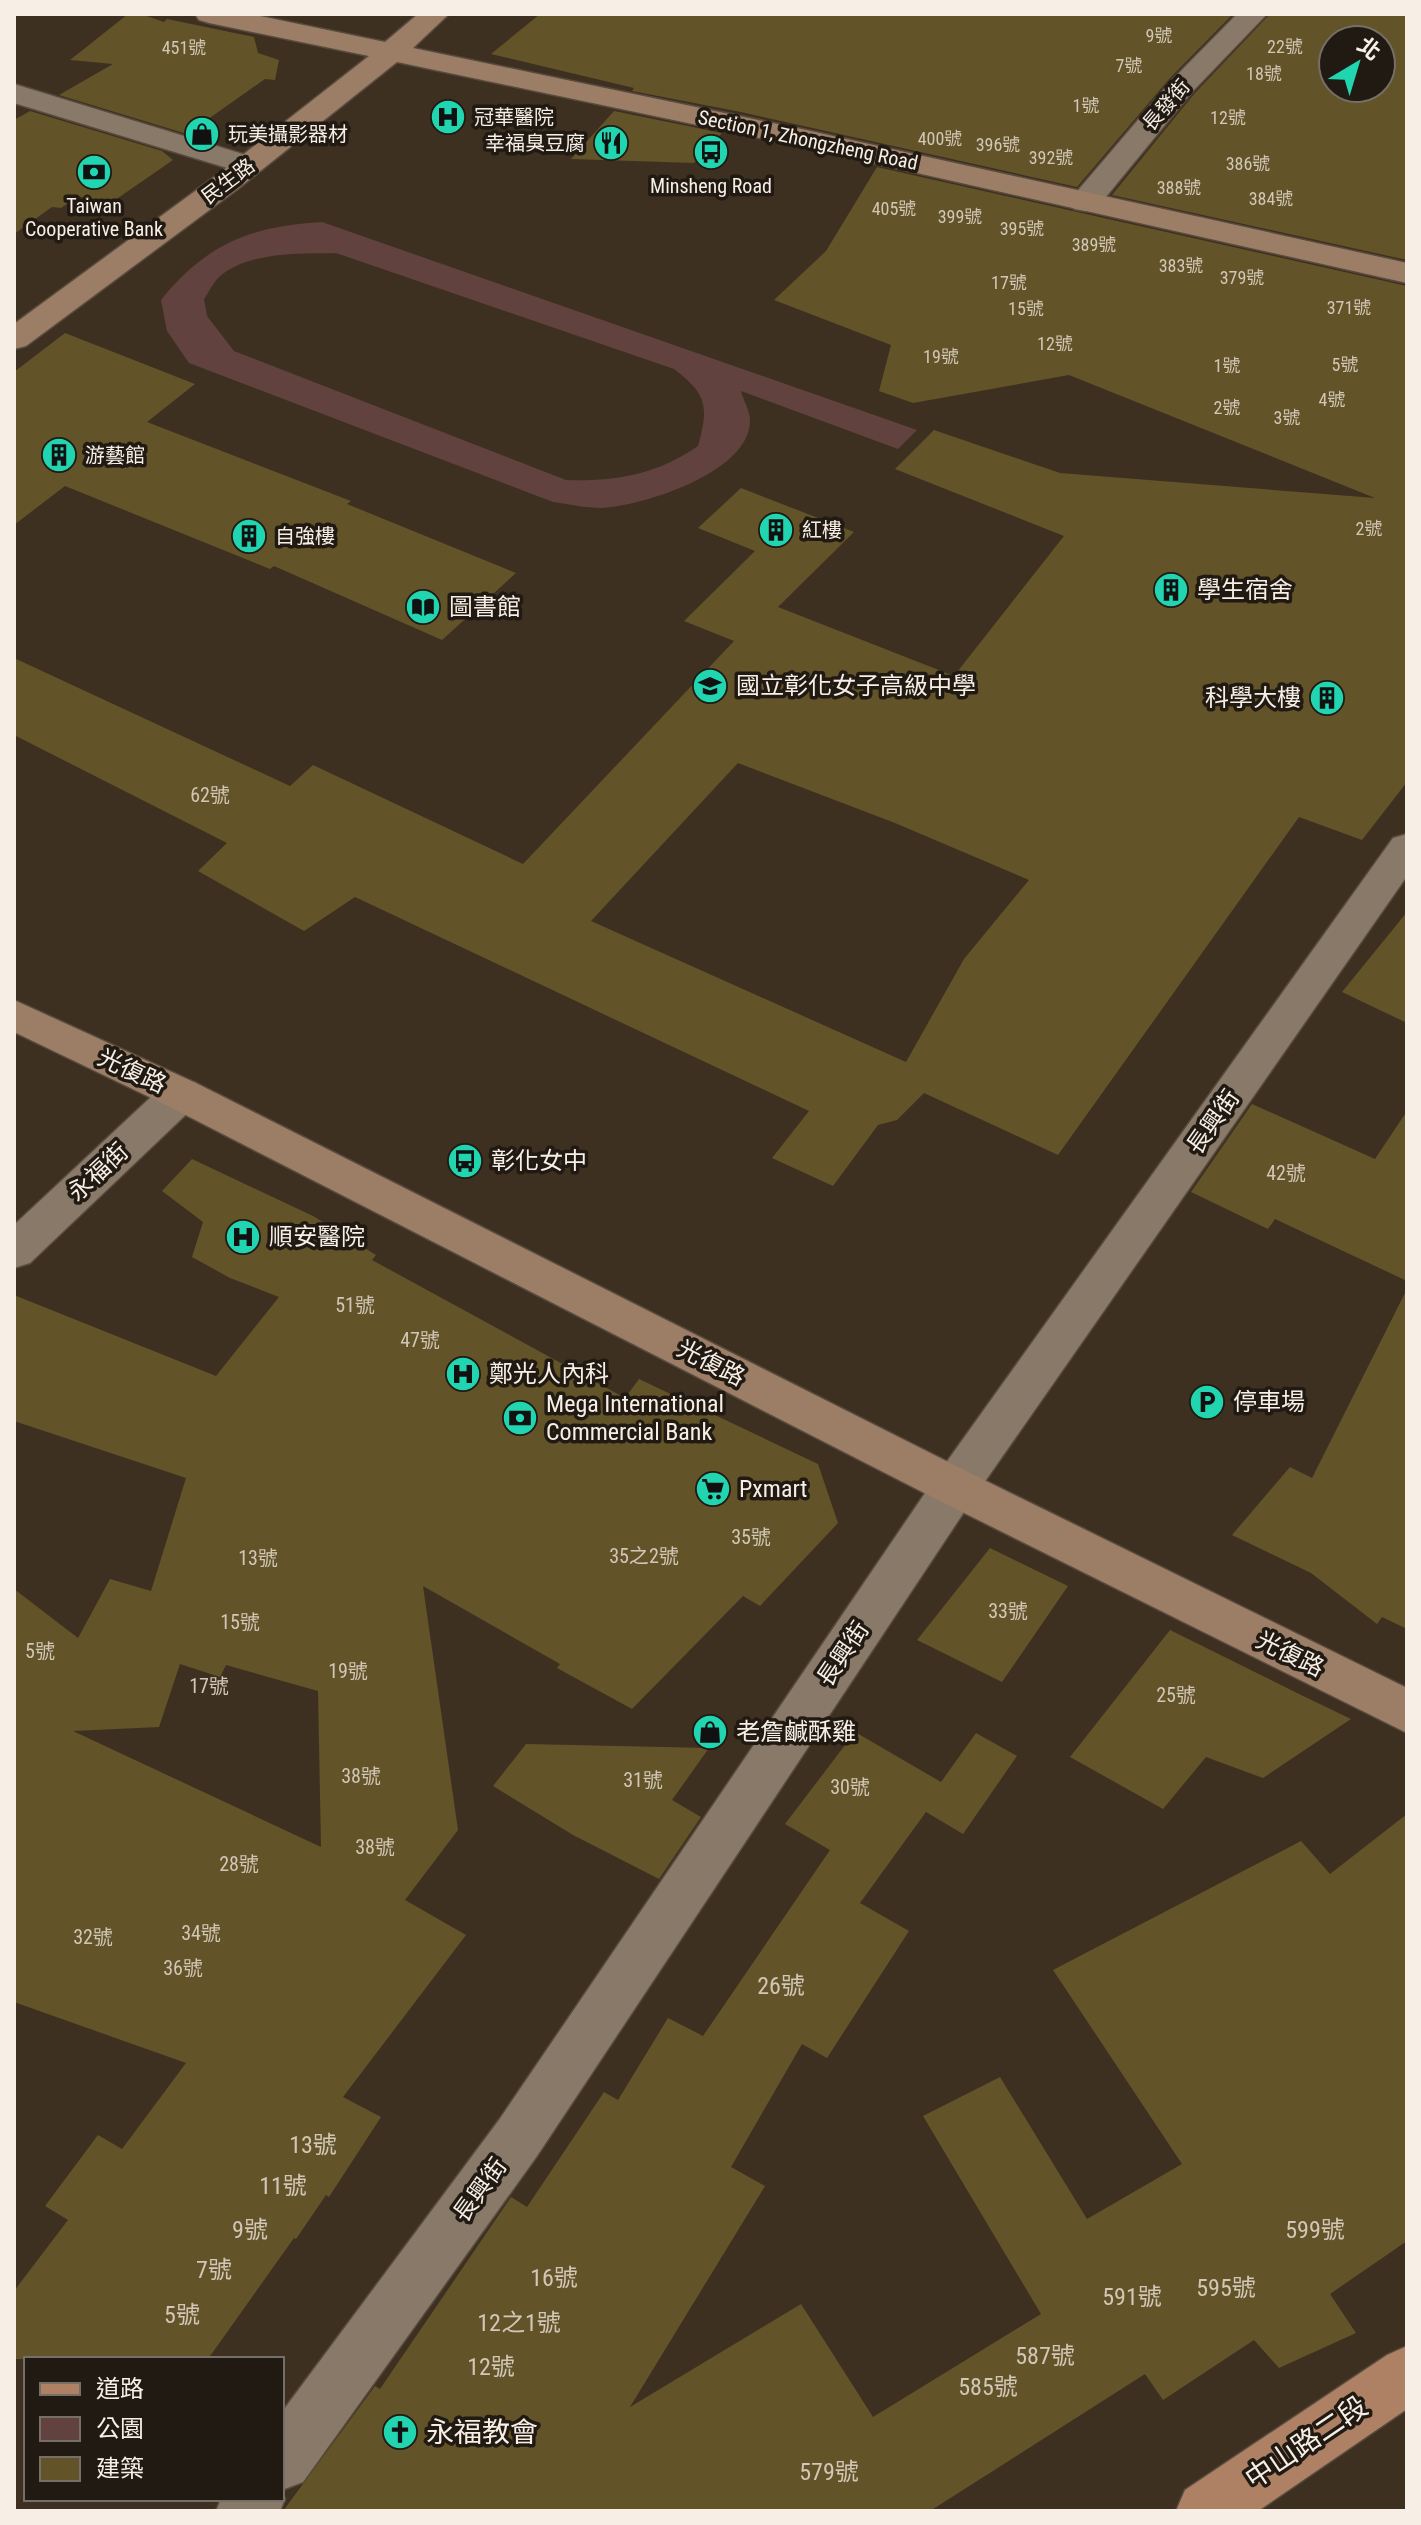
<svg xmlns="http://www.w3.org/2000/svg" width="1421" height="2525" viewBox="0 0 1421 2525" font-family="'Roboto Condensed','Noto Sans TC',sans-serif">
	<style>
		.green { fill: #61423e; fill-rule: evenodd }
		.building { fill: #625329; fill-rule: evenodd }
		.lines { fill: none; stroke-linecap: round; stroke-linejoin: round }
		.street-casing { stroke: #574b3e; stroke-width: 3 }
		.secondary-casing { stroke: #574b3e; stroke-width: 3 }
		.primary-casing { stroke: #574b3e; stroke-width: 3 }
		.street { fill: #897968; fill-rule: evenodd }
		.secondary { fill: #9c7d66; fill-rule: evenodd }
		.primary { fill: #ae8165; fill-rule: evenodd }
		.labels { text-anchor: middle; stroke-width: 7; stroke-linejoin: round; paint-order: stroke }
		.far-number-label { font-size: 18px; fill: #d2c7b6 }
		.far-street-label { font-size: 20px; fill: #f7eee5; stroke: #201a13 }
		.far-poi-label { font-size: 20px; fill: #f7eee5; stroke: #201a13; text-anchor: start }
		.number-label { font-size: 20px; fill: #d2c7b6 }
		.poi-label { font-size: 24px; fill: #f7eee5; stroke: #201a13; text-anchor: start }
		.street-label { font-size: 24px; fill: #f7eee5; stroke: #201a13 }
		.near-number-label { font-size: 24px; fill: #d2c7b6 }
		.near-poi-label { font-size: 28px; fill: #f7eee5; stroke: #201a13; text-anchor: start }
		.near-street-label { font-size: 28px; fill: #f7eee5; stroke: #201a13 }
	</style>
	<rect width="100%" height="100%" fill="#3e3021"/>
	<!-- green -->
	<path class="green" d="M322,222l595,208 -19,19 -157,-58c2,9 9,20 9,29 1,52 -107,86 -149,88 -15,0 -33,-4 -48,-6l-364,-139 -22,-32 -6,-31c45,-56 90,-74 161,-78zM336,253l338,116c33,25 35,37 24,77 -40,28 -83,36 -132,34l-332,-129 -27,-35 -3,-17c5,-7 9,-16 15,-22 30,-26 80,-23 117,-24z"/>
	<!-- building -->
	<path class="building" d="M128,14h13l23,8 3,-3 87,18 4,16 21,7 -4,20 -10,-1 -78,55 -128,-39 54,-31 -43,-4z
		M540,14h693l-63,64 -93,109 -336,-75 -109,-21 2,-3 -143,-34z
		M1270,14h137v246l-295,-65 82,-101zM1333,40h48v48h-48z
		M30,111l132,40 11,9 -68,47 -26,-11 -18,12 -9,-1 -38,27v-114z
		M614,111l108,22 -28,30 -123,-4z
		M877,167l530,119v496l-45,58 -63,-23 -241,338 -134,-62 -27,27 -19,5 -45,61 -61,-28 37,-47 -454,-214 -51,34 -106,-60 29,-28 -213,-108v-77l276,128 23,-21 210,99 211,-223 -50,-20 71,-70 -57,-23 43,-40 113,44 -76,75 176,69 110,-140 -169,-67 39,-39 126,43 315,25 -306,-123 -156,28 -34,-12 12,-46 -117,-45 52,-49zM738,763l157,60 134,57 -65,79 -58,103 -315,-141z
		M65,333l130,51 -48,38 204,79 -4,3 169,69 -74,67 -168,-74 -4,3 -205,-83 -51,39v-153z
		M1407,912v111l-65,-31z
		M1252,1104l123,55 32,-48v170l-132,-62 -7,10 -77,-37z
		M192,1159l121,57 63,39 -4,5 253,138 14,-19 179,85 20,59 -78,83 -17,-10 -111,113 -75,-41 3,-4 -137,-78 35,244 -53,70 61,35 -123,162 38,20 -52,80 -3,-2 -30,44 -2,-1 -86,121h-194v-68l54,-71 -23,-14 53,-71 24,14 64,-86 -172,-61v-413l64,49 32,-59 41,12 35,-113 -172,-57v-126l202,81 63,-79 -49,-19 -38,-21 11,-35 -41,-31zM180,1664l40,13 6,-12 92,26 3,156 -248,-116 86,-4z
		M1407,1289v340l-25,-12 -5,7 -66,-51 -79,-38 58,-68 22,11z
		M990,1548l78,38 -66,96 -85,-42z
		M1170,1630l127,63 54,26 -88,59 -57,-21 -43,52 -93,-52z
		M855,1732l86,50 35,-49 41,23 -54,78 -37,-22 -66,91 49,28 -82,127 -25,-14 -71,123 34,19 -135,221 171,-103 72,113 168,-103 -118,-198 77,-39 87,142 95,-55 -129,-194 248,-129 29,33 77,-60v427l-77,53 26,39 -77,35 -25,-28 -91,60 -18,-26 -215,137h-647l92,-125 5,3 131,-192 16,10 77,-115 14,8 50,-82 35,18 127,-186 -45,-26z
		M526,1744l183,4 -37,52 29,17 -42,62 -86,-44 -80,-49z"/>
	<g class="lines">
		<!-- street casing -->
		<g class="street-casing">
			<path id="street" d="M1237,14h30l-75,78 -96,117 -11,2 -11,-2 -5,-7 5,-7 98,-115z
				M14,84l245,75 4,6 -4,6 -11,3 -11,-3 -223,-68z
				M1407,834v42l-435,624 -435,656 -234,326 -21,8v-78l217,-292 439,-646 455,-636z
				M181,1079l15,4 6,11 -6,11 -166,158 -16,5v-43l152,-142z
				M282,2493l3,6 -5,12h-64l5,-12h61z"/>
		</g>
		<!-- secondary casing -->
		<g class="secondary-casing">
			<path id="secondary" d="M195,14h55l135,28 33,-28h31l-36,34 384,80 610,135v20l-610,-137 -400,-84 -158,126 -213,158 -12,3v-25l203,-149 152,-119 -160,-33 -10,-3z
				M14,1000l182,83 776,391 435,214v45l-469,-233 -772,-395 -152,-73z"/>
		</g>
		<!-- primary casing -->
		<g class="primary-casing">
			<path id="primary" d="M1407,2346v63l-149,102h-82l9,-21 202,-135z"/>
		</g>
		<!-- street -->
		<use href="#street" class="street"/>
		<!-- secondary -->
		<use href="#secondary" class="secondary"/>
		<!-- primary -->
		<use href="#primary" class="primary"/>
	</g>
	<!-- icons -->
	<defs>
		<g id="hospital-disc" transform="scale(1.8)"><circle r="9.5" fill="#20d5b0" stroke="#201a13"/><path d="M-5-5h3v3.5h4V-5h3V5h-3V1.5h-4V5h-3Z" fill="#111"/></g>
		<g id="shop-disc" transform="scale(1.8)"><circle r="9.5" fill="#20d5b0" stroke="#201a13"/><path d="M-5-2.5h2.3a2.7 3.5 0 0 1 5.4 0H5L5.5 6h-11ZM-1.5-2.5h3a1.5 2.3 0 0 0-3 0Z" fill="#111"/></g>
		<g id="restaurant-disc" transform="scale(1.8)"><circle r="9.5" fill="#20d5b0" stroke="#201a13"/><path d="M-5-6h1v4h1v-4h1v4h1v-4h1v5L-1.5 .5V6h-2V.5L-5-1ZM5-6V6H3V1.5H1.5Q1.5-4 5-6Z" fill="#111"/></g>
		<g id="bus-disc" transform="scale(1.8)"><circle r="9.5" fill="#20d5b0" stroke="#201a13"/><path d="M-5-6H5V4H4V6H2V4H-2V6H-4V4H-5ZM-3.5-4V0h7V-4ZM-3.5 1.2v1.5H-2V1.2ZM2 1.2v1.5H3.5V1.2Z" fill="#111"/></g>
		<g id="bank-disc" transform="scale(1.8)"><circle r="9.5" fill="#20d5b0" stroke="#201a13"/><path d="M-6-4H6V4H-6ZM0-2.3a2.3 2.3 0 1 0 0 4.6a2.3 2.3 0 1 0 0-4.6Z" fill="#111"/></g>
		<g id="building-disc" transform="scale(1.8)"><circle r="9.5" fill="#20d5b0" stroke="#201a13"/><path d="M-4-6H4V6H1V3H-1V6H-4ZM-2.5-4.3h1.7v1.8h-1.7ZM.8-4.3h1.7v1.8H.8ZM-2.5-1h1.7V.8h-1.7ZM.8-1h1.7V.8H.8Z" fill="#111"/></g>
		<g id="library-disc" transform="scale(1.8)"><circle r="9.5" fill="#20d5b0" stroke="#201a13"/><path d="M-6-4Q-3-5.5-.7-3.5V5Q-3 3-6 4ZM6-4Q3-5.5 .7-3.5V5Q3 3 6 4Z" fill="#111"/></g>
		<g id="school-disc" transform="scale(1.8)"><circle r="9.5" fill="#20d5b0" stroke="#201a13"/><path d="M0-5L7-2L0 1L-7-2ZM-4 1L0 2.5L4 1V4Q0 6-4 4Z" fill="#111"/></g>
		<g id="parking-disc" transform="scale(1.8)"><circle r="9.5" fill="#20d5b0" stroke="#201a13"/><path d="M-3.5-5.5H1a3.5 3.5 0 0 1 0 7H-1V5.5H-3.5ZM-1-3.4V-.6H.8a1.4 1.4 0 0 0 0-2.8Z" fill="#111"/></g>
		<g id="supermarket-disc" transform="scale(1.8)"><circle r="9.5" fill="#20d5b0" stroke="#201a13"/><path d="M-6-5.5h2.5l.6 2H6L4.5 2H-2.5L-4.4-4H-6ZM-1.5 3.2a1.3 1.3 0 1 0 .1 0ZM3 3.2a1.3 1.3 0 1 0 .1 0Z" fill="#111"/></g>
		<g id="church-disc" transform="scale(1.8)"><circle r="9.5" fill="#20d5b0" stroke="#201a13"/><path d="M-1.2-6h2.4v3.5h3.3v2.4h-3.3V6h-2.4V-.1h-3.3v-2.4h3.3Z" fill="#111"/></g>
	</defs>
	<g fill-rule="evenodd">
		<use href="#hospital-disc" x="448" y="117"/>
		<use href="#shop-disc" x="202" y="134"/>
		<use href="#restaurant-disc" x="611" y="143"/>
		<use href="#bus-disc" x="711" y="152"/>
		<use href="#bank-disc" x="94" y="172"/>
		<use href="#building-disc" x="59" y="455"/>
		<use href="#building-disc" x="776" y="530"/>
		<use href="#building-disc" x="249" y="536"/>
		<use href="#building-disc" x="1171" y="590"/>
		<use href="#library-disc" x="423" y="607"/>
		<use href="#school-disc" x="710" y="686"/>
		<use href="#building-disc" x="1327" y="698"/>
		<use href="#bus-disc" x="465" y="1161"/>
		<use href="#hospital-disc" x="243" y="1237"/>
		<use href="#hospital-disc" x="463" y="1374"/>
		<use href="#parking-disc" x="1207" y="1402"/>
		<use href="#bank-disc" x="520" y="1418"/>
		<use href="#supermarket-disc" x="713" y="1489"/>
		<use href="#shop-disc" x="710" y="1732"/>
		<use href="#church-disc" x="400" y="2432"/>
	</g>
	<g class="labels">
		<!-- far-number labels -->
		<g class="far-number-label">
			<text x="1159" y="42">9號</text>
			<text x="1285" y="53">22號</text>
			<text x="184" y="54">451號</text>
			<text x="1129" y="72">7號</text>
			<text x="1264" y="80">18號</text>
			<text x="1086" y="112">1號</text>
			<text x="1228" y="124">12號</text>
			<text x="940" y="145">400號</text>
			<text x="998" y="151">396號</text>
			<text x="1051" y="164">392號</text>
			<text x="1248" y="170">386號</text>
			<text x="1179" y="194">388號</text>
			<text x="1271" y="205">384號</text>
			<text x="894" y="215">405號</text>
			<text x="960" y="223">399號</text>
			<text x="1022" y="235">395號</text>
			<text x="1094" y="251">389號</text>
			<text x="1181" y="272">383號</text>
			<text x="1242" y="284">379號</text>
			<text x="1009" y="289">17號</text>
			<text x="1349" y="314">371號</text>
			<text x="1026" y="315">15號</text>
			<text x="1055" y="350">12號</text>
			<text x="941" y="363">19號</text>
			<text x="1345" y="371">5號</text>
			<text x="1227" y="372">1號</text>
			<text x="1332" y="406">4號</text>
			<text x="1227" y="414">2號</text>
			<text x="1287" y="424">3號</text>
			<text x="1369" y="535">2號</text>
		</g>
		<!-- far-street labels -->
		<g class="far-street-label">
			<text transform="translate(1166 105) rotate(-49)" y="7">長發街</text>
			<text transform="translate(808 140) rotate(12)" y="7">Section 1, Zhongzheng Road</text>
			<text transform="translate(228 181) rotate(-37)" y="7">民生路</text>
		</g>
		<!-- far-poi labels -->
		<g class="far-poi-label">
			<text x="474" y="124">冠華醫院</text>
			<text x="228" y="141">玩美攝影器材</text>
			<text x="585" y="150" text-anchor="end">幸福臭豆腐</text>
			<text x="711" y="193" text-anchor="middle">Minsheng Road</text>
			<text x="94" y="213" text-anchor="middle">Taiwan<tspan x="94" dy="23">Cooperative Bank</tspan></text>
			<text x="85" y="462">游藝館</text>
			<text x="802" y="537">紅樓</text>
			<text x="275" y="543">自強樓</text>
		</g>
		<!-- number labels -->
		<g class="number-label">
			<text x="210" y="802">62號</text>
			<text x="1286" y="1180">42號</text>
			<text x="355" y="1312">51號</text>
			<text x="420" y="1347">47號</text>
			<text x="751" y="1544">35號</text>
			<text x="644" y="1563">35之2號</text>
			<text x="258" y="1565">13號</text>
			<text x="1008" y="1618">33號</text>
			<text x="240" y="1629">15號</text>
			<text x="40" y="1658">5號</text>
			<text x="348" y="1678">19號</text>
			<text x="209" y="1693">17號</text>
			<text x="1176" y="1702">25號</text>
			<text x="361" y="1783">38號</text>
			<text x="643" y="1787">31號</text>
			<text x="850" y="1794">30號</text>
			<text x="375" y="1854">38號</text>
			<text x="239" y="1871">28號</text>
			<text x="201" y="1940">34號</text>
			<text x="93" y="1944">32號</text>
			<text x="183" y="1975">36號</text>
		</g>
		<!-- poi labels -->
		<g class="poi-label">
			<text x="1197" y="598">學生宿舍</text>
			<text x="449" y="615">圖書館</text>
			<text x="736" y="694">國立彰化女子高級中學</text>
			<text x="1301" y="706" text-anchor="end">科學大樓</text>
			<text x="491" y="1169">彰化女中</text>
			<text x="269" y="1245">順安醫院</text>
			<text x="489" y="1382">鄭光人內科</text>
			<text x="1233" y="1410">停車場</text>
			<text x="546" y="1412">Mega International<tspan x="546" dy="28">Commercial Bank</tspan></text>
			<text x="739" y="1497">Pxmart</text>
			<text x="736" y="1740">老詹鹹酥雞</text>
		</g>
		<!-- street labels -->
		<g class="street-label">
			<text transform="translate(132 1071) rotate(25)" y="8">光復路</text>
			<text transform="translate(1213 1122) rotate(-55)" y="8">長興街</text>
			<text transform="translate(98 1172) rotate(-43)" y="8">永福街</text>
			<text transform="translate(711 1363) rotate(27)" y="8">光復路</text>
			<text transform="translate(843 1654) rotate(-56)" y="8">長興街</text>
			<text transform="translate(1290 1654) rotate(26)" y="8">光復路</text>
			<text transform="translate(480 2190) rotate(-54)" y="8">長興街</text>
		</g>
		<!-- near-number labels -->
		<g class="near-number-label">
			<text x="781" y="1994">26號</text>
			<text x="313" y="2153">13號</text>
			<text x="283" y="2194">11號</text>
			<text x="250" y="2238">9號</text>
			<text x="1315" y="2238">599號</text>
			<text x="214" y="2278">7號</text>
			<text x="554" y="2286">16號</text>
			<text x="1226" y="2296">595號</text>
			<text x="1132" y="2305">591號</text>
			<text x="182" y="2323">5號</text>
			<text x="519" y="2331">12之1號</text>
			<text x="1045" y="2364">587號</text>
			<text x="491" y="2375">12號</text>
			<text x="988" y="2395">585號</text>
			<text x="829" y="2480">579號</text>
		</g>
		<!-- near-poi labels -->
		<g class="near-poi-label">
			<text x="426" y="2442">永福教會</text>
		</g>
		<!-- near-street labels -->
		<g class="near-street-label">
			<text transform="translate(1306 2442) rotate(-34)" y="10">中山路二段</text>
		</g>
	</g>
	<!-- border -->
	<rect width="1421" height="2525" fill="none" stroke="#f7eee5" stroke-width="32"/>
	<!-- legend -->
	<rect x="24" y="2357" width="260" height="144" fill="#201a13" stroke="#766f67" stroke-width="2"/>
	<rect x="40" y="2383" width="40" height="12" fill="#ae8165" stroke="#766f67" stroke-width="2"/>
	<text x="96" y="2397" font-size="24" fill="#f7eee5">道路</text>
	<rect x="40" y="2417" width="40" height="24" fill="#61423e" stroke="#766f67" stroke-width="2"/>
	<text x="96" y="2437" font-size="24" fill="#f7eee5">公園</text>
	<rect x="40" y="2457" width="40" height="24" fill="#625329" stroke="#766f67" stroke-width="2"/>
	<text x="96" y="2477" font-size="24" fill="#f7eee5">建築</text>
	<!-- north arrow -->
	<g transform="translate(1357 64) rotate(38)"><circle r="38" fill="#201a13" stroke="#766f67" stroke-width="2"/>
	<path d="M0-6L14 30L0 20L-14 30Z" fill="#20d5b0"/>
	<text y="-12" font-size="22" font-weight="bold" text-anchor="middle" fill="#f7eee5">北</text>
	</g>
</svg>
